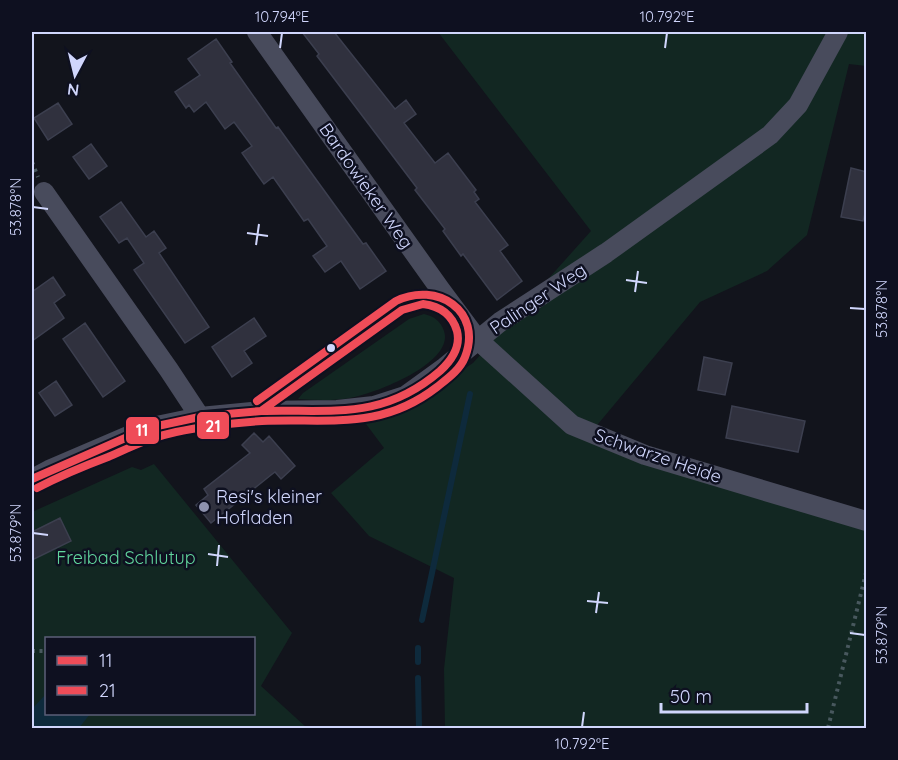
<svg xmlns="http://www.w3.org/2000/svg" width="898" height="760" viewBox="0 0 898 760" font-family="Quicksand,sans-serif">
	<style>
		.green { fill: #122722; fill-rule: evenodd }
		.water { fill: #0e2a3c }
		.lines { fill: none; stroke-linecap: round; stroke-linejoin: round }
		.stream { stroke: #0e2a3c; stroke-width: 6 }
		.building { fill: #30313e; stroke: #3c3f4f; stroke-width: 1.5 }
		.path { stroke: #48585e; stroke-width: 4; stroke-dasharray: 3 4.5; stroke-linecap: butt }
		.service { stroke: #484b5c; stroke-width: 9 }
		.minor { stroke: #484b5c; stroke-width: 20 }
		.bus-1-casing { stroke: #0e1020; stroke-width: 12 }
		.bus-2-casing { stroke: #0e1020; stroke-width: 12 }
		.bus-1 { stroke: #ef4c58; stroke-width: 8 }
		.bus-2 { stroke: #ef4c58; stroke-width: 8 }
		.ticks { fill: none; stroke: #d0d6fc; stroke-width: 2 }
		.bus-dot { fill: #d0d6fc; stroke: #0e1020; stroke-width: 2 }
		.poi-dot { fill: #8e92ae; stroke: #0e1020; stroke-width: 2 }
		.labels { text-anchor: middle; stroke-width: 5; stroke-linejoin: round; paint-order: stroke }
		.street-label { font-size: 18px; fill: #d0d6fc; stroke: #0e1020 }
		.poi-label { font-size: 18px; fill: #d0d6fc; stroke: #0e1020; text-anchor: start }
		.park-label { font-size: 18px; fill: #61d79d; stroke: #0e1020 }
		.line-badge { stroke: #0e1020; stroke-width: 2 }
		.badge-label { font-size: 16px; text-anchor: middle; font-weight: bold; fill: #fff }
		.neatline { fill: none; stroke: #d0d6fc; stroke-width: 2 }
		.ticks-label { font-size: 15px; text-anchor: middle; fill: #d0d6fc }
	</style>
	<rect width="100%" height="100%" fill="#12141c"/>
	<!-- green -->
	<path class="green" d="M438,32h428v34l-17,-2 -42,171 -40,36 -67,31 -112,134 278,90v202h-421l-1,-59 10,-91 -85,-42 -38,-43 53,-45 -21,-28 31,-9 24,-12 55,-36 118,-132z
		M424,314c9,2 17,7 20,17 11,32 -70,63 -94,67 -17,3 -35,2 -52,1l5,-6 106,-74z
		M154,464l138,169 -31,53 46,42h-275v-216l100,-45 9,3zM46,638h208v76h-208z"/>
	<!-- water -->
	<path class="water" d="M46,694v20h44l-11,14h-47v-19z"/>
	<g class="lines">
		<!-- stream -->
		<path class="stream" d="M422,620l48,-226
			M418,662v-14
			M418,678l1,50"/>
	</g>
	<!-- building -->
	<path class="building" d="M302,32h32l61,77 11,-9 10,14 -12,9 31,40 13,-10 28,37 -2,2 5,7 -4,3 33,43 -8,6 22,30 -25,19 -34,-46 -2,2 -18,-25 2,-2 -30,-39 2,-2 -100,-132 2,-2z
		M216,39l16,23 -2,1 46,65 2,-1 85,117 3,-1 20,28 -26,18 -19,-28 -16,11 -12,-16 14,-10 -19,-27 -4,2 -31,-44 -9,7 -22,-31 10,-7 -18,-24 -9,7 -19,-27 -12,10 -5,-7 -3,3 -11,-16 25,-17 -12,-16z
		M58,103l14,21 -24,16 -14,-22z
		M91,144l16,22 -18,13 -16,-22z
		M851,168l16,4v34l-4,15 -22,-4z
		M121,202l25,35 8,-6 12,17 -7,5 50,74 -24,16 -51,-73 10,-7 -17,-25 -8,5 -19,-26z
		M53,277l12,18 -11,8 10,15 -32,23v-49z
		M254,318l12,18 -22,15 8,12 -20,14 -20,-30z
		M85,323l40,58 -22,16 -40,-58z
		M704,357l28,6 -7,32 -27,-5z
		M56,381l16,24 -17,11 -16,-23z
		M732,406l73,15 -7,31 -72,-14z
		M254,433l9,9 6,-6 26,30 -14,13 -6,-7 -4,3 -60,48 -15,-18 12,-10 -4,-6 46,-36 -8,-8z
		M60,518l11,23 -39,19v-28z"/>
	<g class="lines">
		<!-- path -->
		<path class="path" d="M32,162l6,15
			M32,651h14
			M828,728l38,-155"/>
		<!-- service -->
		<path class="service" d="M266,407l136,-97c33,-17 67,8 52,45"/>
		<!-- minor -->
		<path class="minor" d="M257,32l183,257 38,51 94,85 73,30 221,66
			M44,192l125,178 31,47
			M32,479l17,-9 98,-42 53,-11 61,-6 76,-1 37,-4 31,-10 40,-29 55,-45 106,-69 164,-118 28,-30 40,-73"/>
		<!-- bus-1 casing -->
		<g class="bus-1-casing">
			<path id="bus-1" d="M423,304c16,2 29,10 34,27 4,16 -5,29 -17,40 -58,50 -109,38 -179,40l141,-101z
				M32,479l116,-51 56,-12 57,-5"/>
		</g>
		<!-- bus-2 casing -->
		<g class="bus-2-casing">
			<path id="bus-2" d="M37,488c23,-12 47,-22 71,-31 23,-10 43,-20 68,-25 28,-6 57,-9 86,-11 67,-3 118,10 175,-34 10,-8 23,-17 28,-30 18,-46 -28,-76 -69,-56l-139,100"/>
		</g>
		<!-- bus-1 -->
		<use href="#bus-1" class="bus-1"/>
		<!-- bus-2 -->
		<use href="#bus-2" class="bus-2"/>
	</g>
	<!-- ticks -->
	<path class="ticks" d="M280,48l2,-15M665,48l2,-15M33,207l15,2M247,233l21,3M256,245l3,-21M626,280l21,3M635,292l3,-21M850,308l15,1M33,533l15,2M208,554l20,3M217,566l2,-21M587,601l21,2M596,613l3,-21M850,633l15,2M582,727l2,-15"/>
	<!-- markers -->
	<circle class="bus-dot" cx="331" cy="348" r="5"/>
	<circle class="poi-dot" cx="204" cy="507" r="6"/>
	<g class="labels">
		<!-- street labels -->
		<g class="street-label">
			<text transform="translate(366 186) rotate(55)" y="6">Bardowieker Weg</text>
			<text transform="translate(538 299) rotate(-34)" y="6">Palinger Weg</text>
			<text transform="translate(658 456) rotate(19)" y="6">Schwarze Heide</text>
		</g>
		<!-- poi labels -->
		<g class="poi-label">
			<text x="216" y="503">Resi's kleiner<tspan x="216" dy="21">Hofladen</tspan></text>
		</g>
		<!-- park labels -->
		<g class="park-label">
			<text x="126" y="564">Freibad Schlutup</text>
		</g>
	</g>
	<g class="line-badge">
		<rect x="196" y="411" width="34" height="29" rx="6" fill="#ef4c58"/>
		<rect x="125" y="416" width="35" height="29" rx="6" fill="#ef4c58"/>
	</g>
	<g class="badge-label">
		<text x="213" y="432">21</text>
		<text x="142" y="436">11</text>
	</g>
	<!-- border -->
	<rect width="898" height="760" fill="none" stroke="#0e1020" stroke-width="66"/>
	<!-- legend -->
	<rect x="45" y="637" width="210" height="78" fill="#0e1020" stroke="#5c5f78" stroke-width="1.5"/>
	<rect x="57" y="656" width="30" height="9" fill="#ef4c58" stroke="#5c5f78" stroke-width="1.5"/>
	<text x="99" y="667" font-size="18" fill="#d0d6fc">11</text>
	<rect x="57" y="686" width="30" height="9" fill="#ef4c58" stroke="#5c5f78" stroke-width="1.5"/>
	<text x="99" y="697" font-size="18" fill="#d0d6fc">21</text>
	<!-- north arrow -->
	<g transform="translate(75 75) rotate(187)" stroke="#0e1020" stroke-width="4.5" paint-order="stroke">
	<path d="M0-4.5L10 22L0 15L-10 22Z" fill="#d0d6fc"/>
	<text y="-9" font-size="16" font-weight="bold" text-anchor="middle" fill="#d0d6fc">N</text>
	</g>
	<!-- scale -->
	<path d="M661 703v9h146v-9" fill="none" stroke="#d0d6fc" stroke-width="3"/>
	<text x="670" y="703" font-size="18" fill="#d0d6fc" stroke="#0e1020" stroke-width="4.5" paint-order="stroke">50 m</text>
	<rect x="33" y="33" width="832" height="694" class="neatline"/>
	<g class="ticks-label">
		<text x="282" y="22">10.794°E</text>
		<text x="667" y="22">10.792°E</text>
		<text transform="translate(16 207) rotate(-90)" y="5">53.878°N</text>
		<text transform="translate(882 309) rotate(-90)" y="5">53.878°N</text>
		<text transform="translate(16 533) rotate(-90)" y="5">53.879°N</text>
		<text transform="translate(882 635) rotate(-90)" y="5">53.879°N</text>
		<text x="582" y="749">10.792°E</text>
	</g>
</svg>
